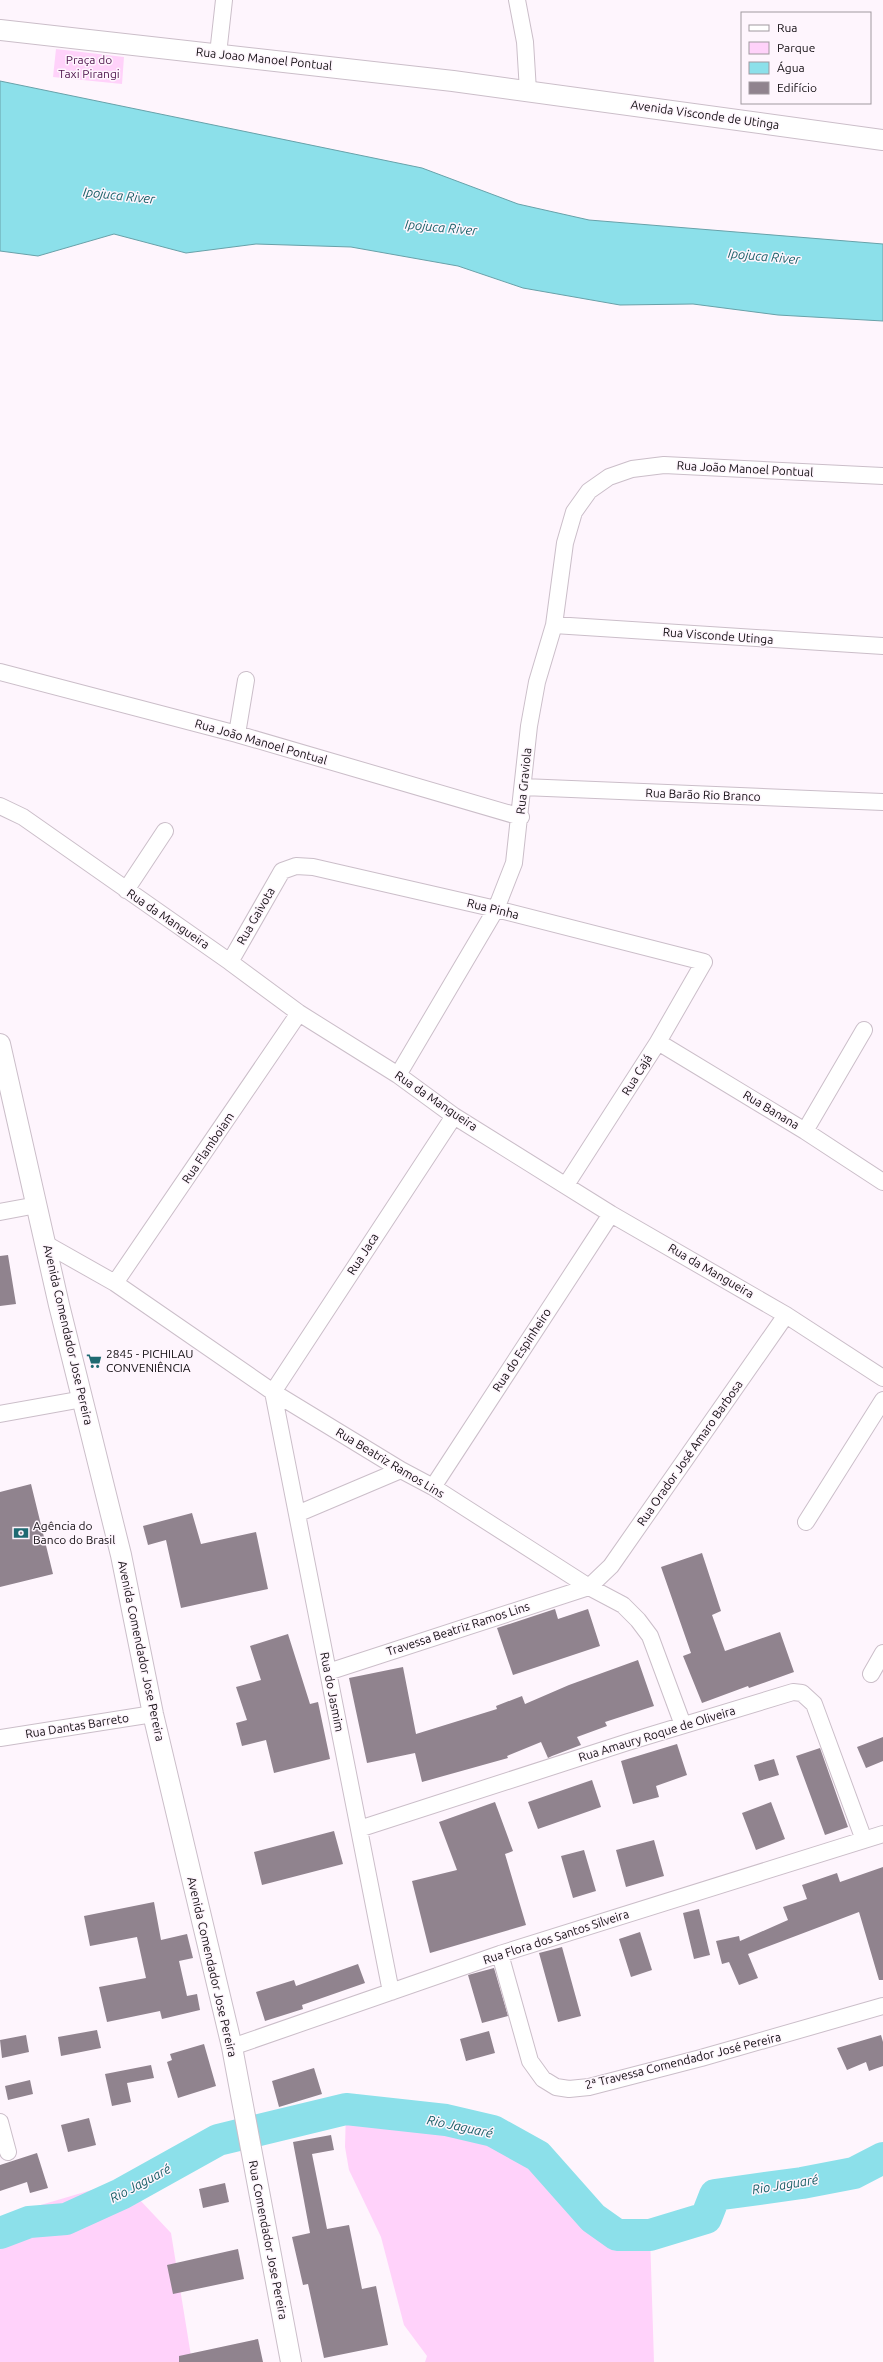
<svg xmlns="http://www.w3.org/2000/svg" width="883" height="2362" viewBox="0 0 883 2362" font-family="Ubuntu,sans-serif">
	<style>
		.green { fill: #ffd2fa }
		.water { fill: #8ce0ea; stroke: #68a1a9 }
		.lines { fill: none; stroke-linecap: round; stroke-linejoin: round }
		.river { stroke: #8ce0ea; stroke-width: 32 }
		.building { fill: #90838e }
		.minor-casing { stroke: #cbbec9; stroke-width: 18 }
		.tertiary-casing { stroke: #cbbec9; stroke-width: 22 }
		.minor { stroke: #fff; stroke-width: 16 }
		.tertiary { stroke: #fff; stroke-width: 20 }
		.labels { text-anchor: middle; stroke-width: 3; stroke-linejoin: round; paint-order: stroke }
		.street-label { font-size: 12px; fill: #130e12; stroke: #fef5fd }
		.park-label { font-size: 12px; fill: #50164e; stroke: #fef5fd }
		.poi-label { font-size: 12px; fill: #130e12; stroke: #fef5fd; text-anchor: start }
		.water-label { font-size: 13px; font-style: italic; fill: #185f66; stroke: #fef5fd }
	</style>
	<rect width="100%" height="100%" fill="#fef5fd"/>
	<!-- green -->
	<path class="green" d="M56,49l68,8 -2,27 -69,-7z
		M346,2109l100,11 47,11 45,25 55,62 24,17h33l4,127h-229l2,-6 -23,-31 -23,-88 -32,-67 -4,-23z
		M122,2181l49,52 21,129h-192v-145z"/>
	<!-- water -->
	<path class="water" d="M0,81l422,87 96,36 71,16 294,24v77l-105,-6 -85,-11 -73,1 -97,-17 -65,-22 -107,-19 -95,-3 -70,9 -72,-19 -76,22 -38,-5z"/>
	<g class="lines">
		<!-- river -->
		<path class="river" d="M0,2233l29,-11 37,-3 55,-25 97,-54 128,-31 100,11 47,11 45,25 55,62 24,17h33l56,-17 9,-23 87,-12 52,-10 29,-15"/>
	</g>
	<!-- building -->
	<path class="building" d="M8,1255l8,49 -16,2v-50z
		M31,1484l22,90 -53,13v-95z
		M192,1513l9,31 55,-12 12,57 -87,19 -15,-68 -18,5 -5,-19z
		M702,1553l19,58 -9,4 13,36 55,-19 14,40 -45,16 -1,-2 -46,17 -19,-47 8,-3 -30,-86z
		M555,1609l3,10 30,-10 12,37 -87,29 -16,-47z
		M288,1634l22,70 8,-2 12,57 -56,14 -8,-33 -24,6 -6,-23 11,-3 -11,-33 25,-7 -11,-34z
		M638,1660l16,46 -49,16 2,4 -30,11 4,8 -29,11 -4,2 -7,-16 -34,14 1,2 -86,24 -7,-29 -48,10 -18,-85 54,-11 13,67 81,-25 -1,-3 26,-10 3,8 44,-19z
		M883,1737v24l-17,7 -9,-21z
		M677,1744l10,31 -31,11 3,11 -26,7 -12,-43z
		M820,1748l28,79 -23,8 -29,-79z
		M774,1759l5,16 -20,6 -5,-16z
		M592,1780l9,27 -63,22 -10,-27z
		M495,1802l18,49 -8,3 21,71 -96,28 -18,-72 45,-11 -18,-48z
		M771,1802l14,37 -29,11 -14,-37z
		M334,1831l9,33 -81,21 -8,-33z
		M654,1840l10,36 -38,11 -10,-37z
		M584,1850l12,41 -23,7 -12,-42z
		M883,1867v113h-4l-20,-68 -111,42 10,24 -19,7 -10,-23 -7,2 -6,-23 23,-5 1,5 48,-21 -5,-13 24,-8 -5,-14 35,-12 3,9z
		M154,1902l7,38 26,-6 6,24 -14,3 8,35 10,-2 3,16 -38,9 -2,-8 -53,11 -8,-35 47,-9 -9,-41 -47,9 -6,-30z
		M699,1909l11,46 -16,4 -11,-46z
		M640,1932l12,38 -21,7 -12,-38z
		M562,1947l19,69 -23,6 -19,-69z
		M358,1964l7,19 -63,22 1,4 -38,12 -9,-29 38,-12 2,6z
		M494,1968l14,48 -26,7 -14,-48z
		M97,2030l4,18 -40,8 -3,-19z
		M489,2031l6,22 -29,8 -6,-22z
		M26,2035l3,17 -27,6 -2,-18z
		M881,2035l2,7v24l-14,5 -3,-9 -19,8 -10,-22z
		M204,2044l12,42 -38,12 -11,-36 5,-2 -2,-6z
		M151,2065l3,13 -27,5 4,19 -19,4 -7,-32z
		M314,2068l8,26 -43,13 -7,-26z
		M30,2080l3,14 -25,6 -3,-14z
		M89,2118l7,27 -28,7 -7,-27z
		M331,2135l3,15 -22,4 15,75 22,-4 13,64 14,-3 12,59 -64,13 -16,-74 -5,1 -11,-48 18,-4 -17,-91z
		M37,2153l11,35 -18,5 -3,-11 -27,9v-26z
		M225,2183l4,19 -26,6 -4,-19z
		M238,2249l6,30 -71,15 -6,-29z
		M258,2339l5,23h-84v-6z"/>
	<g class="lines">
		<!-- minor casing -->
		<g class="minor-casing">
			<path id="minor" d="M517,0l8,42 3,49
				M218,54l6,-54
				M554,625l329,21
				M0,672l237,62 284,83
				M237,734l9,-54
				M523,787l360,15
				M0,806l23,11 207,145 69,51 99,62 56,41 157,98 175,101 97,63
				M126,890l39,-59
				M230,962l52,-91 14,-5 17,1 183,42 208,53 -46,80 -92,143
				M658,1042l147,89 78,51
				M398,1075l98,-166 18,-46 15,-137 8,-44 17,-57 11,-82 9,-31 15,-21 20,-14 23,-8 32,-4 219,11
				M805,1131l59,-101
				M0,1212l37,-7
				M46,1244l69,39 158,109 128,78 32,17 156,100 34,18 15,15 12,16 33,89
				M115,1283l184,-270
				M0,1414l83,-15
				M433,1487l178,-273
				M297,1514l104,-44
				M806,1522l77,-122
				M328,1672l261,-85 22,-21 175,-251
				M871,1674l12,-21
				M0,1738l153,-24
				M359,1829l269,-87 165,-50 9,1 12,11 50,136
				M500,1954l30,107 13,18 13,8 13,2 20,-2 112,-29 182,-52
				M391,1992l-118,-600 181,-276
				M232,2047l268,-93 383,-120
				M0,2122l8,30"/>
		</g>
		<!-- tertiary casing -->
		<g class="tertiary-casing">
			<path id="tertiary" d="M0,30l453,51 430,59
				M0,1044l59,261 62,250 32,159 79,333 59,315"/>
		</g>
		<!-- minor -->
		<use href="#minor" class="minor"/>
		<!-- tertiary -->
		<use href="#tertiary" class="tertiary"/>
	</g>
	<!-- icons -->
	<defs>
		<g id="supermarket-bare" transform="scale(1.2)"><path d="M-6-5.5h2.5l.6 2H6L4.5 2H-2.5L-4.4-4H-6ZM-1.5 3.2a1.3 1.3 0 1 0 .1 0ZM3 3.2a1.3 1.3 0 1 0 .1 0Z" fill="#1f6a72" stroke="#fef5fd" stroke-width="2.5" paint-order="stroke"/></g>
		<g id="bank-bare" transform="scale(1.2)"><path d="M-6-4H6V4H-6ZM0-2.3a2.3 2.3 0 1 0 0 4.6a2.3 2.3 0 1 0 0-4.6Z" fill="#1f6a72" stroke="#fef5fd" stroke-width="2.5" paint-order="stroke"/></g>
	</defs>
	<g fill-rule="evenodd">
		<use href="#supermarket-bare" x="94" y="1361"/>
		<use href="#bank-bare" x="21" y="1533"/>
	</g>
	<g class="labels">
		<!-- street labels -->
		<g class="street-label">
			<text transform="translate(264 59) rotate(6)" y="4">Rua Joao Manoel Pontual</text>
			<text transform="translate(705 115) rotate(8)" y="4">Avenida Visconde de Utinga</text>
			<text transform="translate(745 469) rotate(3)" y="4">Rua João Manoel Pontual</text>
			<text transform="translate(718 636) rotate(4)" y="4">Rua Visconde Utinga</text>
			<text transform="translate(261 742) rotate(16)" y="4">Rua João Manoel Pontual</text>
			<text transform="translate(524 781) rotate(-84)" y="4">Rua Graviola</text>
			<text transform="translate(703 795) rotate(2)" y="4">Rua Barão Rio Branco</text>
			<text transform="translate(493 909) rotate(14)" y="4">Rua Pinha</text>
			<text transform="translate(256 916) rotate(-60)" y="4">Rua Gaivota</text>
			<text transform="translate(168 919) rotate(34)" y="4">Rua da Mangueira</text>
			<text transform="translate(637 1075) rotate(-58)" y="4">Rua Cajá</text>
			<text transform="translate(436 1101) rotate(34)" y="4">Rua da Mangueira</text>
			<text transform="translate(771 1110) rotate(31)" y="4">Rua Banana</text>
			<text transform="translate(208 1148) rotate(-56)" y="4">Rua Flamboiam</text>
			<text transform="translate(363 1254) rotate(-57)" y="4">Rua Jaca</text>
			<text transform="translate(711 1271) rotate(30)" y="4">Rua da Mangueira</text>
			<text transform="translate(68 1335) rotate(77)" y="4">Avenida Comendador Jose Pereira</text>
			<text transform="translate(522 1350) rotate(-57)" y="4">Rua do Espinheiro</text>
			<text transform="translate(690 1453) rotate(-55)" y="4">Rua Orador José Amaro Barbosa</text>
			<text transform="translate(390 1463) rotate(31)" y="4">Rua Beatriz Ramos Lins</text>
			<text transform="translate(458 1629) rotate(-18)" y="4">Travessa Beatriz Ramos Lins</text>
			<text transform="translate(141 1651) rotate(78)" y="4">Avenida Comendador Jose Pereira</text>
			<text transform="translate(332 1692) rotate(79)" y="4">Rua do Jasmim</text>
			<text transform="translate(77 1726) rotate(-9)" y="4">Rua Dantas Barreto</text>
			<text transform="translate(657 1734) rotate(-17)" y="4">Rua Amaury Roque de Oliveira</text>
			<text transform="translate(556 1937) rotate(-18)" y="4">Rua Flora dos Santos Silveira</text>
			<text transform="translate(212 1967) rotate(77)" y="4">Avenida Comendador Jose Pereira</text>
			<text transform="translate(683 2061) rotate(-14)" y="4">2ª Travessa Comendador José Pereira</text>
			<text transform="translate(268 2240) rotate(79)" y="4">Rua Comendador Jose Pereira</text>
		</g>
		<!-- park labels -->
		<g class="park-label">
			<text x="89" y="64">Praça do<tspan x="89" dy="14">Taxi Pirangi</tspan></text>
		</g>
		<!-- poi labels -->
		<g class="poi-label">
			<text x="106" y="1358">2845 - PICHILAU<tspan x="106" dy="14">CONVENIÊNCIA</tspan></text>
			<text x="33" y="1530">Agência do<tspan x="33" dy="14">Banco do Brasil</tspan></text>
		</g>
		<!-- water labels -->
		<g class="water-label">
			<text transform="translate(119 195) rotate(6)" y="5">Ipojuca River</text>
			<text transform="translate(441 227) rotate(5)" y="5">Ipojuca River</text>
			<text transform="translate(764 256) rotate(5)" y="5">Ipojuca River</text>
			<text transform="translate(460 2126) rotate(12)" y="5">Rio Jaguaré</text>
			<text transform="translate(140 2183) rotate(-28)" y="5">Rio Jaguaré</text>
			<text transform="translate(785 2184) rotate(-9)" y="5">Rio Jaguaré</text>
		</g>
	</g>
	<!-- legend -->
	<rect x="741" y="12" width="130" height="92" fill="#fef5fd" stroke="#a0999f"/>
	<rect x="749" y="25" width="20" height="6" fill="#ffffff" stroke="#a0999f"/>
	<text x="777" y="32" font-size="12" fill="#130e12">Rua</text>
	<rect x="749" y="42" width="20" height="12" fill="#ffd2fa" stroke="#a0999f"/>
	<text x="777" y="52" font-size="12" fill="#130e12">Parque</text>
	<rect x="749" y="62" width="20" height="12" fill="#8ce0ea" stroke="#a0999f"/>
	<text x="777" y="72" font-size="12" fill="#130e12">Água</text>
	<rect x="749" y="82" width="20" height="12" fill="#90838e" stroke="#a0999f"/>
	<text x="777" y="92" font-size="12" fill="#130e12">Edifício</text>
</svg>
